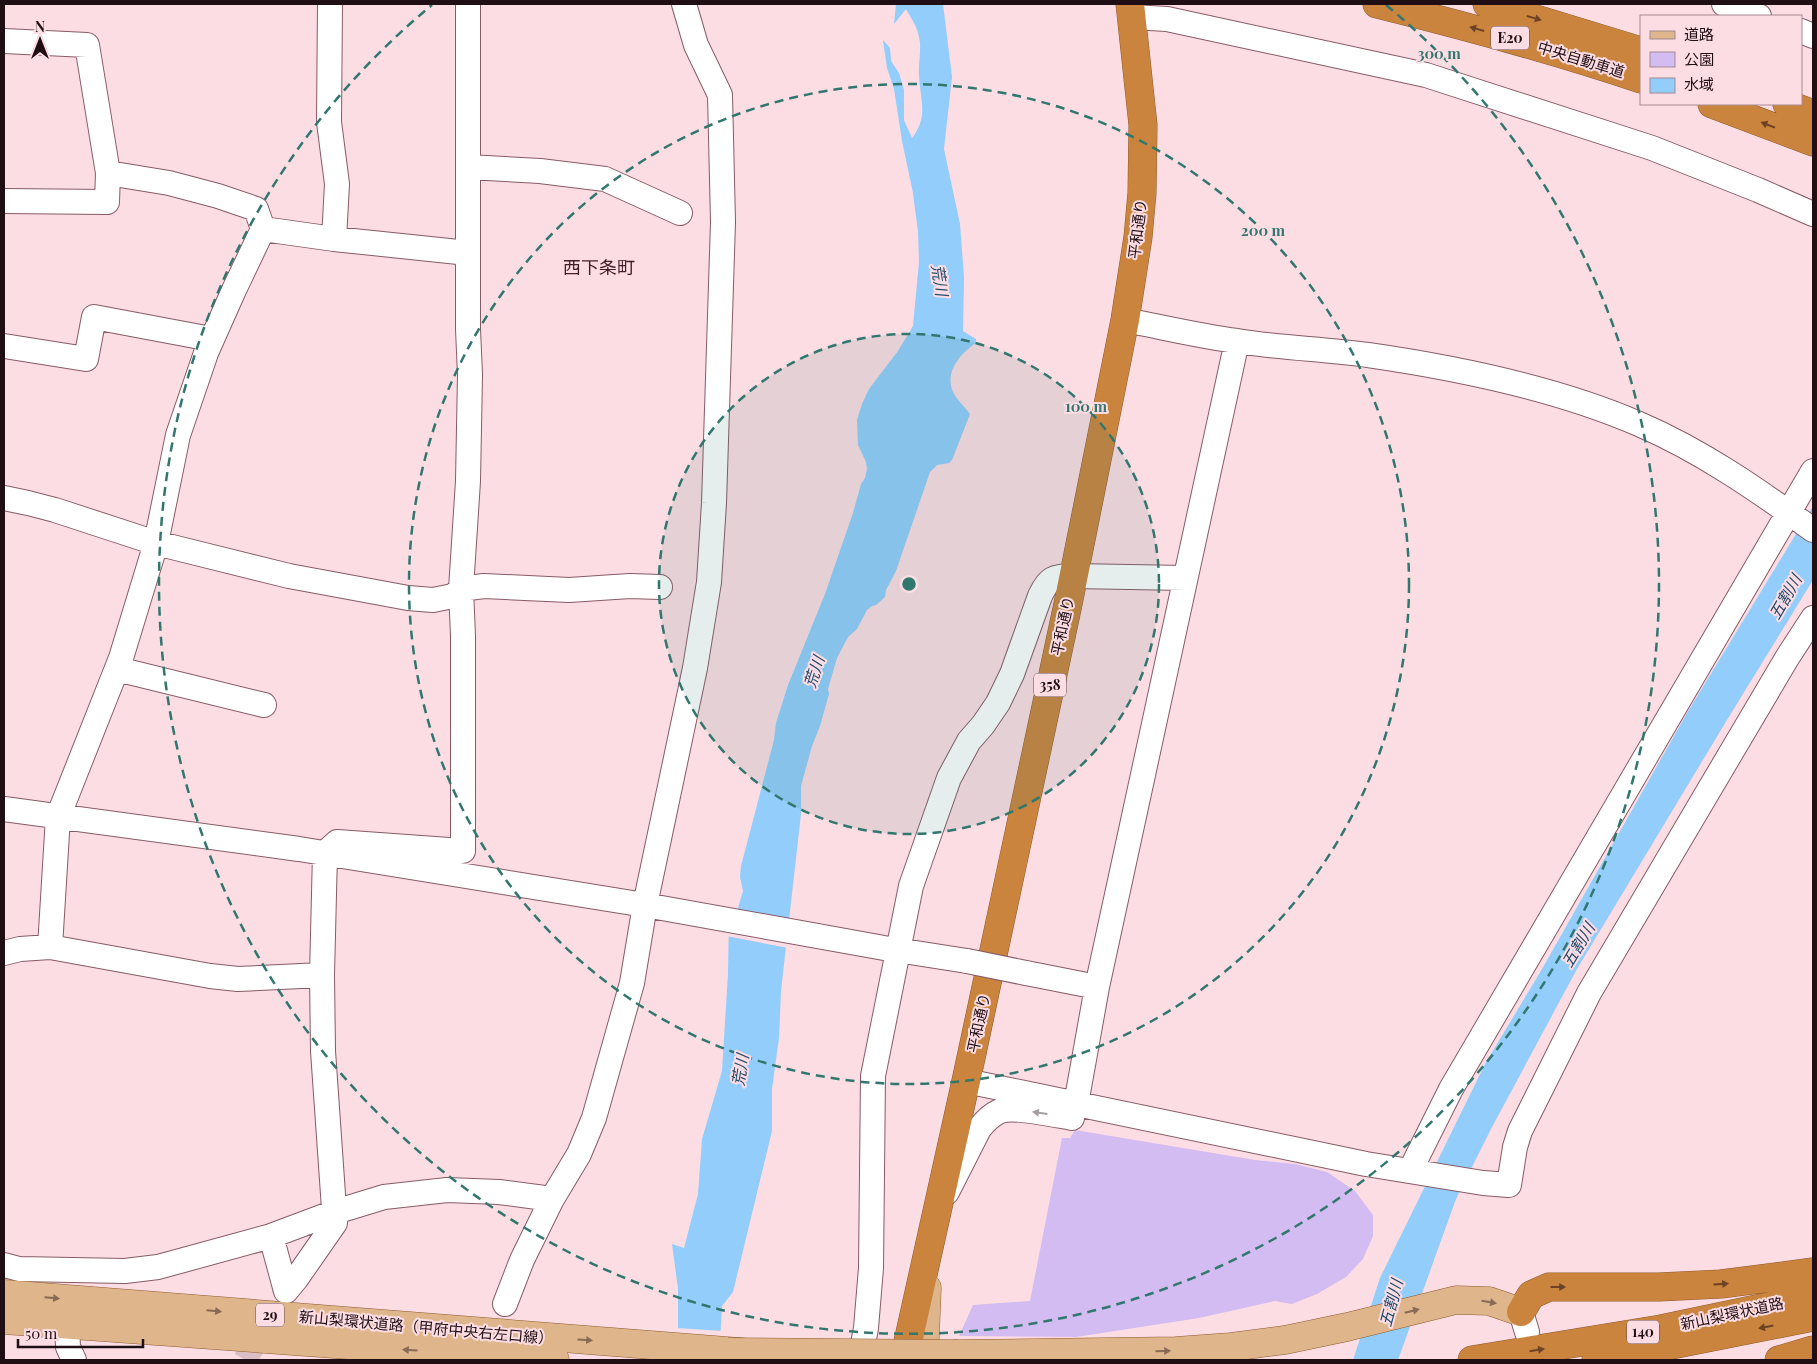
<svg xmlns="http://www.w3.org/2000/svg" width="1817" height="1364" viewBox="0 0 1817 1364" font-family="'Playfair Display','Noto Sans JP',serif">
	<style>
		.green { fill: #d2bcf2 }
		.water { fill: #92cdfb }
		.pier { fill: #fddde4 }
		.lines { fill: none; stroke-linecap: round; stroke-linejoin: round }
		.minor-tunnel { stroke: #dcbec5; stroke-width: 24; stroke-dasharray: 24 12; stroke-linecap: butt }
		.minor-casing { stroke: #875b66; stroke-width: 26 }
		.major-casing { stroke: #8e5b2f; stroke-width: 29 }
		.highway-casing { stroke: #8e5b2f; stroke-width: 29 }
		.minor { stroke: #fff; stroke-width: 24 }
		.major { stroke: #dfb58b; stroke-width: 28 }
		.highway { stroke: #ca843e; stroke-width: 28 }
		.minor-bridge-casing { stroke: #875b66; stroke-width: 26; stroke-linecap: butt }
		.major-bridge-casing { stroke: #8e5b2f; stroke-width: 29; stroke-linecap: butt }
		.minor-bridge { stroke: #fff; stroke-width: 24 }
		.major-bridge { stroke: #dfb58b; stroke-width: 28 }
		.oneway { fill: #6c4326 }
		.oneway2 { fill: #a59fa1 }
		.oneway3 { fill: #896a55 }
		.ring { fill: none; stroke: #31776d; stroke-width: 2.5; stroke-dasharray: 9 6 }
		.labels { text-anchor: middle; stroke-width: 4; stroke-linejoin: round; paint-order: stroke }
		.shield { fill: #fddde4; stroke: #624c52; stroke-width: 1 }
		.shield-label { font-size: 14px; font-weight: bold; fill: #1f0e13 }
		.street-label { font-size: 15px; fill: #1f0e13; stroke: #fddde4 }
		.water-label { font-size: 16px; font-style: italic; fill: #204b6a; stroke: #fddde4 }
		.quarter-label { font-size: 18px; fill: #421c27; stroke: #fddde4 }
		.centre { fill: #31776d; stroke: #fddde4; stroke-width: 2.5 }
		.ring-label { font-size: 15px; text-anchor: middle; font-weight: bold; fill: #31776d; stroke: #fddde4; stroke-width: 4; stroke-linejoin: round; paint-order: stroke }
	</style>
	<rect width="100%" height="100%" fill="#fddde4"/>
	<!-- green -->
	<path class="green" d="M1075,1130l180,30 40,4 32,8 28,19 18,24v21l-10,23 -17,18 -29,17 -25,10 -17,-3 -76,17 -123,19 -117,-1 14,-31 57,-4 32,-163h8z"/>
	<!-- water -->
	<path class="water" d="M896,4h47l9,73 -8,72 16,75 4,53 -1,54 13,8v4c-15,10 -32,29 -23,49 4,8 12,15 17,22l-18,46 -3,3 -12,2 -7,7 -34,99 -10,19 -1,7 -9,8 -4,1 -5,4 -10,19 -9,8 -11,21 -9,31 1,5 -9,32 -8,20 -11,40v28l-20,177 -2,47 -7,51v42l-39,161 -11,14 -3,54h-41v-71l-6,-45 12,4 14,-54 4,-55 20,-68 6,-97 1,-57 7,-2 7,-24 -3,-14 1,-11 33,-126 2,-17 12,-38 37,-91 28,-81 8,-29 4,-6 2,-9 -1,-7 -8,-17 -1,-25 5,-16 7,-15 29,-38 15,-25 6,-64 -1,-30 -5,-39 -11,-52 -8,-52 -7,-21 -4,-28 7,8 1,13 8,12 5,17v30l8,18c17,-22 8,-38 7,-63 -1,-12 3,-26 0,-38 -2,-11 -8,-19 -13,-28l-12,15z
		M1813,506v74l-86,140 -150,249 -86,160 -35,70 -58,161h-45l27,-82 105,-214 57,-95 145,-256z"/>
	<!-- pier -->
	<path class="pier" d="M727,916l65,6 -4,26 -62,-12z
		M676,1328l47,3 -2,29h-45z"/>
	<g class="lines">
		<!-- minor-tunnel -->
		<path class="minor-tunnel" d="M245,1360l41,-69"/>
		<!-- minor casing -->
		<g class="minor-casing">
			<path id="minor" d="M330,4l-1,118 8,62 -3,55
				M1724,4l35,12
				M1132,17l35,2 259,56 226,73 106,42 55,24
				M1801,31l12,5
				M4,41l83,4 21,128 -1,29 -103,-1
				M468,167l72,4 65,8 75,34
				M108,173l61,10 49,13 38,13 7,20 71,10 134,14
				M1125,320c37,7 74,16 112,21 43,7 88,8 131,14 90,13 188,33 271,69 63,27 120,67 174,106
				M4,346l82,13 8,-42 117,22
				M4,498l24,5 27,7 101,33 133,33 119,22 25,2 20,-4 8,-7 23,-3 85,4 61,-4 30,1
				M117,669l147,36
				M4,809l295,40 346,56 239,43 83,13
				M50,947l8,-130 63,-159 35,-115 22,-108 28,-82 28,-63 29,-61
				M4,953l16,-4 30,-2 160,29 28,3 84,-4
				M1026,973l71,14
				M966,1081l400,83 117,19 26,2 6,-38 5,-16 69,-138 198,-335 26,-40
				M1076,1104l21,-117 140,-646
				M1410,1171l41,-82 362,-618
				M947,1192l32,-63c6,-8 12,-14 21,-18 15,-5 55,4 72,7
				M271,1236l15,55
				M4,1265l15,4 106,2 33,-4 113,-31 64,-24 49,-15 63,-7 52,2 53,7
				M286,1291l10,-12 39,-56 -12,-172 -1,-76 3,-122 12,-11 126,9v-215l-2,-47 7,-108 2,-106 -2,-46v-325
				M505,1304l17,-44 30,-61 27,-45 15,-36 38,-135 13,-78 50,-237 14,-86 5,-79 9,-281 -3,-127 -24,-50 -12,-41
				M1521,1312l6,20
				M67,1325l1,22 6,13
				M860,1360l6,-32 5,-60 2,-192 38,-190 38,-108 20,-37 14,-16 15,-22 14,-29 28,-78c9,-19 13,-19 33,-20l112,2"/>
		</g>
		<!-- major casing -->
		<g class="major-casing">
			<path id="major" d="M4,1294l748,59
				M4,1320l551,40
				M957,1354l219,-3 55,-4 54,-7 62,-13 109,-27 33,1 32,11
				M924,1360l3,-72"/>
		</g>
		<!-- highway casing -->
		<g class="highway-casing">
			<path id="highway" d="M1377,4c89,22 177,46 264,75
				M1487,4l154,47
				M1712,104l101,38
				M1787,104l26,10
				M1521,1312l10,-17 18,-8h110l62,-3 92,-12
				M904,1360l62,-279 102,-477 57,-284 13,-83 4,-44 1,-68 -13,-121
				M1472,1360l189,-31 152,-32
				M1596,1360l217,-43
				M1779,1360l34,-10"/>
		</g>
		<!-- minor -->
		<use href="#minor" class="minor"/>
		<!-- major -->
		<use href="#major" class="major"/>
		<!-- highway -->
		<use href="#highway" class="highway"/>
		<!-- minor-bridge casing -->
		<g class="minor-bridge-casing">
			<path id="minor-bridge" d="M967,961l59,12"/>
		</g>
		<!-- major-bridge casing -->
		<g class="major-bridge-casing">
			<path id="major-bridge" d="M728,1352l229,2"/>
		</g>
		<!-- minor-bridge -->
		<use href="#minor-bridge" class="minor-bridge"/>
		<!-- major-bridge -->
		<use href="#major-bridge" class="major-bridge"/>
	</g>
	<!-- one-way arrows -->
	<defs><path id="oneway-solid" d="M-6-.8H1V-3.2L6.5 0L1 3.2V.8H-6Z" transform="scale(1.25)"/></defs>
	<g class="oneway">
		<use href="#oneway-solid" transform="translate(1534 18) rotate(16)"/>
		<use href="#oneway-solid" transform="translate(1477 29) rotate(-164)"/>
		<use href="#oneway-solid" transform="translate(1768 125) rotate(-159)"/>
		<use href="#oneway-solid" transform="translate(1721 1284) rotate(-4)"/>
		<use href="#oneway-solid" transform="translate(1558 1287)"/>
		<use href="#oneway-solid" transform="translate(1766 1327) rotate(169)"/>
		<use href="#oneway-solid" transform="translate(1537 1350) rotate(-9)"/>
	</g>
	<use class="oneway2" href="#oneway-solid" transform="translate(1040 1113) rotate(-172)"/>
	<g class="oneway3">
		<use href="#oneway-solid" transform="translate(52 1298) rotate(5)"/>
		<use href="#oneway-solid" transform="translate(1489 1302) rotate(10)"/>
		<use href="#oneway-solid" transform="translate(214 1311) rotate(5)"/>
		<use href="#oneway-solid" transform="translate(1412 1311) rotate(-14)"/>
		<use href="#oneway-solid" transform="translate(585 1340) rotate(4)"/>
		<use href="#oneway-solid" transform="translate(410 1350) rotate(-176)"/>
		<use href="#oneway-solid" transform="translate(1163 1351) rotate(-1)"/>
	</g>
	<!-- distance rings -->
	<circle cx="909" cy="584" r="250" fill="#31776d" fill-opacity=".12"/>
	<g class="ring">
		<circle cx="909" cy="584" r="250"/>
		<circle cx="909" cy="584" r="500"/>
		<path d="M1386 5A750 750 0 1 1 432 5"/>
	</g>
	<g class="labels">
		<!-- shield labels -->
		<g class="shield">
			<rect x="1491" y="26.5" width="38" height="23" rx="4"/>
			<rect x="1034" y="673.5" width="32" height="23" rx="4"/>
			<rect x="256" y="1303.5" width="28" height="23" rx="4"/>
			<rect x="1627" y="1320.5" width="32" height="23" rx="4"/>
		</g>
		<g class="shield-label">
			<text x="1510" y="43">E20</text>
			<text x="1050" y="690">358</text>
			<text x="270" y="1320">29</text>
			<text x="1643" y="1337">140</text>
		</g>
		<!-- street labels -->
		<g class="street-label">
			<text transform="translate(1581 60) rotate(17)" y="5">中央自動車道</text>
			<text transform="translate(1138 229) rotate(-83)" y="5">平和通り</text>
			<text transform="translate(1063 626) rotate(-78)" y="5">平和通り</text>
			<text transform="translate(979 1023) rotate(-78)" y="5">平和通り</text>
			<text transform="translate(1732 1314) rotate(-12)" y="5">新山梨環状道路</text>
			<text transform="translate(426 1328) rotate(5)" y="5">新山梨環状道路（甲府中央右左口線）</text>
		</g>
		<!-- water labels -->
		<g class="water-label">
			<text transform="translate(940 280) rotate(81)" y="6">荒川</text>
			<text transform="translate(1785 597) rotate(-60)" y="6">五割川</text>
			<text transform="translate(814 672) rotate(-72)" y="6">荒川</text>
			<text transform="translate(1578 945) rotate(-59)" y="6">五割川</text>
			<text transform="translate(740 1070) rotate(-81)" y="6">荒川</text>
			<text transform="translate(1391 1303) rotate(-75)" y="6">五割川</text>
		</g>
		<!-- quarter labels -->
		<g class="quarter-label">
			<text x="599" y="274">西下条町</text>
		</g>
	</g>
	<circle cx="909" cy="584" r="8" class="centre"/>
	<g class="ring-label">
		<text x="1439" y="59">300 m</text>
		<text x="1263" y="236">200 m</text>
		<text x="1086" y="412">100 m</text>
	</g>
	<!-- border -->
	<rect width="1817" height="1364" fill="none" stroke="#1f0e13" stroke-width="10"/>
	<!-- legend -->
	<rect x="1640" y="15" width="162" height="90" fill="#fddde4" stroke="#a48a90"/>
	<rect x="1650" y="31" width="25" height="8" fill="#dfb58b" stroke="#a48a90"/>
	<text x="1684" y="40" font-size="15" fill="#1f0e13">道路</text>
	<rect x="1650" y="52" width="25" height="15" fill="#d2bcf2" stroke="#a48a90"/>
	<text x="1684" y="65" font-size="15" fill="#1f0e13">公園</text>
	<rect x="1650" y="78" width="25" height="15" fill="#92cdfb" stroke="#a48a90"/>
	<text x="1684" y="90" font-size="15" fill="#1f0e13">水域</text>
	<!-- north arrow -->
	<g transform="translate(40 40)" stroke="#fddde4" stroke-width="4" paint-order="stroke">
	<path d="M0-4L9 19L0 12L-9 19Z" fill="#1f0e13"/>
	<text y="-8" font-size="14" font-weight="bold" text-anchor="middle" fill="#1f0e13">N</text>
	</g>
	<!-- scale -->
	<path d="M18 1339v8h125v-8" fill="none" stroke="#1f0e13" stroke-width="2.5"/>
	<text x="25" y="1339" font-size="15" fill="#1f0e13" stroke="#fddde4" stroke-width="4" paint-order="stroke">50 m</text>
</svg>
